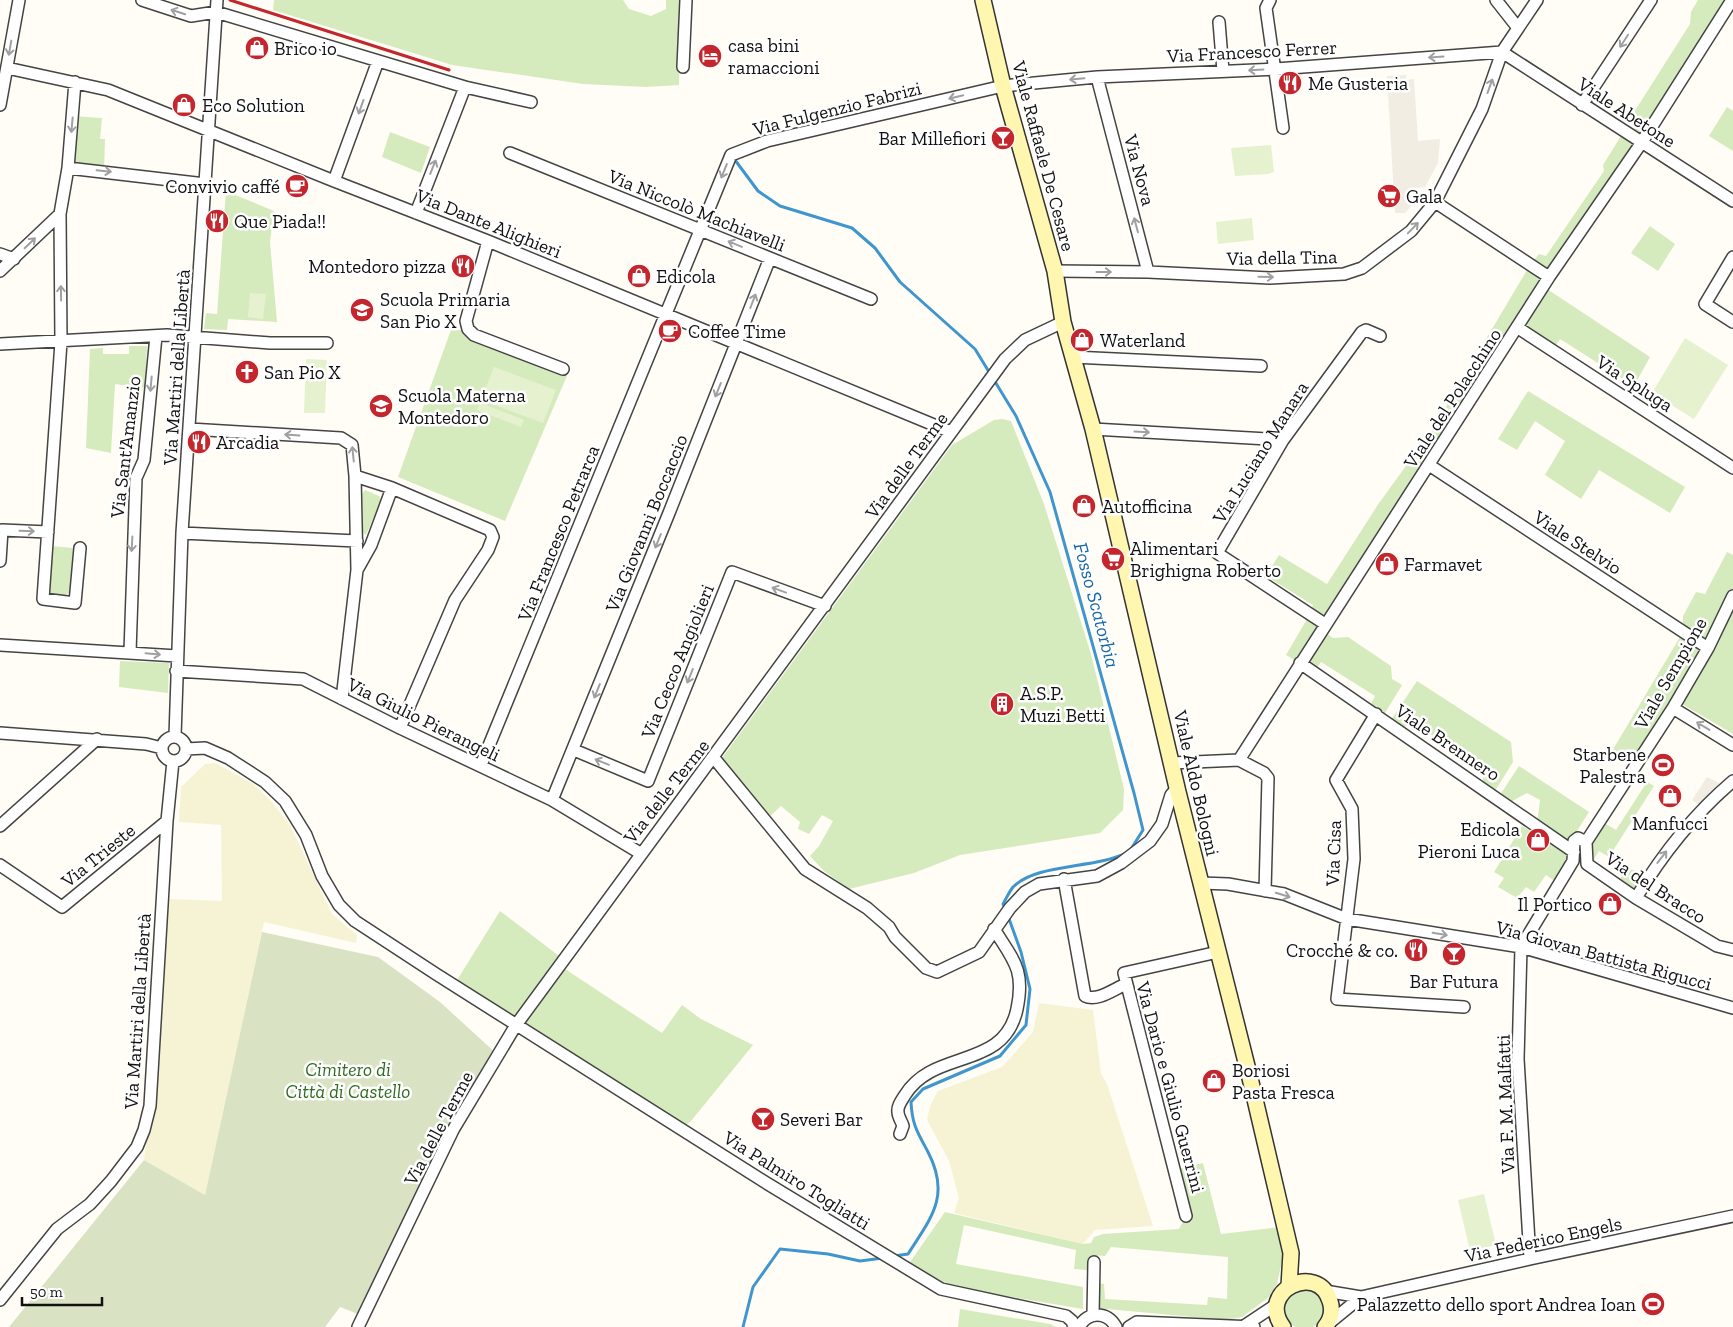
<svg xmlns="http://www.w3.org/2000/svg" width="1733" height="1327" viewBox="0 0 1733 1327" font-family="'Zilla Slab',serif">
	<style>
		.farmland { fill: #f6f3d4 }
		.green { fill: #d5ebbd }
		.cemetery { fill: #d9e3c4 }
		.pitch { fill: #e6f2cf }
		.plaza { fill: #f1ede2 }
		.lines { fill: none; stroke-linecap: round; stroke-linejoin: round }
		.stream { stroke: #3f96cf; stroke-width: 3 }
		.minor-casing { stroke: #444; stroke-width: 14 }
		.secondary-casing { stroke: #333; stroke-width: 18 }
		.minor { stroke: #fff; stroke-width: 11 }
		.secondary { stroke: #fff6b0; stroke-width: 15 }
		.rail { stroke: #c4262e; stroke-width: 3 }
		.oneway { stroke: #a0a0a0 }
		.labels { text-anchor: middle; stroke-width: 5; stroke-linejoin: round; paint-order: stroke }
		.poi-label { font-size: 19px; fill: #111; stroke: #fff; text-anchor: start }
		.street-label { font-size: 19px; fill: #111; stroke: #fff }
		.park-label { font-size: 19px; font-style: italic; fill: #2f6b1f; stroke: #fff }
		.water-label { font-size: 20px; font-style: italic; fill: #1768a6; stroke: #fff }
	</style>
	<rect width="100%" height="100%" fill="#fffdf5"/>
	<!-- farmland -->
	<path class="farmland" d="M215,763l37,20 19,18 19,24 42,89 25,21 -1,8 -92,-21 -59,273 -61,-35 15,-135 10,-126 53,2 -1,-76 -42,-3 2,-35 24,-23z
		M1039,1003l54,7 8,63 6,11 46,142 -58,4 -12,14 -129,-31 5,-15 -10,-37 -22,-41 3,-14 8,-15 64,-24 31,-35z"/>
	<!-- green -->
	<path class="green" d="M274,0h349l6,9 22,7 15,-7v-9h15l-2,85 -33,2 -63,-3 -131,-19 -179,-55z
		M1698,0h34l-188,287 106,70 -16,29 -74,-47 -8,12 -34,-23 -196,302 11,8 15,-1 43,29 1,13 10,6 -20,33 -14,-9 7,-13 -54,-34 -7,10 -28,-17 24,-41 3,-9 -47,-29 13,-21 48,29 52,-81 53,-73 98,-165 9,-11 7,2 58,-85 -1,-6 21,-34 7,4 6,-9 -8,-6 61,-96 1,-12z
		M1727,107l6,4v40l-24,-15z
		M72,116l30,2 -2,21h5l-1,32 -36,-3z
		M390,132l40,15 -9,26 -39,-16z
		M226,191l48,20 -4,31 7,80 -49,-3 -1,11 -23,-1 2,-16 11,1z
		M1650,226l25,18 -17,27 -27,-18z
		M452,327l117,44 -64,150 -107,-44z
		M129,346h18l-2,42 -30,-4 -4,69 -25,-5 4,-99 13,-1v6h26z
		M1528,391l157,96 -15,26 -71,-43 -18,29 -36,-24 20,-34 -30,-20 -18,29 -19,-11z
		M1002,419l9,2 33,83 47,150 33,135 -1,21 -23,23 -140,22 -46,18 -65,16 -25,-18 -14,-15 9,-10 14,-25 -11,-6 -13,19 -11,-5 2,-7 -19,-16 -12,11 -47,-59 230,-313 42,-25z
		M365,490l14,6 2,4 -15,35 -3,-2 -1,-39z
		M51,546l22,2 -3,44 -6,4 -11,-1 -5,-5z
		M1727,552l6,3v179l-56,-33 -43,65 -22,-15 71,-119v-16l13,-24 9,2z
		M120,661l49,2 -1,30 -49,-6z
		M1417,681l94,61 2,20 -20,32 -10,-6v-20l-70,-45 -14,6 -10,-6z
		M1519,766l70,46 -21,33 6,7 -15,32 -13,-9 -12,17 -8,-5 -9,11 -19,-11 6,-9 -10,-6 28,-46 13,8 5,-8 -3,-2 3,-24 -13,-7 -20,11 -9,-6z
		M1647,782l7,4 -45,71 -10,-6 -9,15 -4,-24 13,-22 17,10z
		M1626,869l14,2 9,5 -13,22 -19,-13z
		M500,911l63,48 -4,6 103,68 20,-28 19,14 52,26 -62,76 -10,8 -227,-144z
		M1203,1163l18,71 59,-7 4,25 -7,32 -9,14 -26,19 -16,3 -130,-12 2,-25 6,1 1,15 102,6 1,-8 19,2 1,-42 -117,-10 -6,9 -14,-1 -4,15 -13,-1 2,-19 -112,-25 -8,39 127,23v22l-143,-24 -32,-20 37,-53 138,32 8,-1 3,-6 9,-3 76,-5 7,-13 -12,-46z
		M1284 1309a20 20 0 1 1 40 0a20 20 0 1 1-40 0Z
		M960,1309l90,15 6,3h-98z"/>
	<!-- cemetery -->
	<path class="cemetery" d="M262,932l116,25 62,45 58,53 -135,261 -23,-9 -15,20h-316l135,-167 61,35z"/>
	<!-- pitch -->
	<path class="pitch" d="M1271,145l3,27 -6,2 -33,2 -4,-28z
		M1252,218l2,22 -36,4 -2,-22z
		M250,293l16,1 -3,25 -15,-2z
		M1685,338l43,27 -34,54 -42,-26z
		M306,359l21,1 -2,53h-21z
		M494,367l62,23 -13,33 -62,-23z
		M480,403l44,17 -3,7 -44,-17z
		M1484,1194l12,51 -26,6 -12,-51z"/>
	<!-- plaza -->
	<path class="plaza" d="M1406,75v5l8,-1 4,62 22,-2 -2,24 -13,24 -9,1 3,9 -14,16h-10l-8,-137z
		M1707,777l12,6 -20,22 -7,-5z"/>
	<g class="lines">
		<!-- stream -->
		<path class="stream" d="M735,160l23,31 22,15 72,22 23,20 25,34 75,67 41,67 34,76 84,301 9,37 -12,19
			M1006,911l-3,-7c3,-5 6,-12 10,-17 24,-24 81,-18 113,-34
			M894,1256l14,-2c23,-36 43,-58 20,-102 -10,-19 -16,-27 -17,-50l12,-13 77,-33 26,-31 4,-36 -9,-37 -13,-36
			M743,1327l10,-40 27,-38 48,5 32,7 23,-3"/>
		<!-- minor casing -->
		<g class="minor-casing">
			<path id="minor" d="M142,0l49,16 25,-4 249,75 -49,126
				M1270,0l-4,8 17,120
				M1496,0l22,28
				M1219,22l4,49
				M1502,52l231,149
				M683,67l3,-67
				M7,68l101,22 226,91 154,60 463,191
				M1097,77l51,195
				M465,87l66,15
				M0,105l19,-105
				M1582,105l69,-105
				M510,153l361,146
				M68,168l7,-86
				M334,181l44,-120
				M1435,202l114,75
				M488,241l-22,80 2,8 6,6 89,34
				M0,254l14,5
				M1733,257l-28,47 28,18
				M0,271l60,-57
				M1055,271l93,1 122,6 74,-4 18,-6 49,-37 24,-29 47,-93 20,-57 35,-52
				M1518,328l215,140
				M0,344l167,-9 103,8h57
				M1073,357l188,9
				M190,429l151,9 11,7 3,31 2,94
				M1093,429l190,11
				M1429,465l279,183
				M355,476l37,12 98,42 3,7 -5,13 -33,50 -55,128
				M182,533l175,8
				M80,548l-5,55 -32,-4 18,-257 -1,-128 8,-46 137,16
				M0,561l2,-31 46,2
				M1325,624l-108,-71 66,-113 79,-108 4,-2 14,6
				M0,645l177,11
				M130,652l6,-174 8,-18 12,-124
				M1300,663l274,189
				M176,671l127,8 97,49 152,72 88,53
				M342,699l15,-129 14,-25 21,-57
				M1673,708l60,37
				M1376,714l-40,66 16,29 2,50 -17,140 127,8
				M0,733l146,11 16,4
				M175,736l7,-203 35,-533
				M162 749a12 12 0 1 1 24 0a12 12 0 1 1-24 0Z
				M186,749l19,-1 23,10 37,24 20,19 21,34 16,41 17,29 16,16 81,53 332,210 173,105 125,27 6,5 2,6
				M574,750l74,31 84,-209 93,34
				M714,758l91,111 62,39 22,19 6,10 31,31 11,4 42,-20 31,-44 15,-16 14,-8 58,-8 24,-13 29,-22 12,-17 9,-29 6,-7
				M1239,760l25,13 4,5 -3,113
				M1172,763l67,-3 310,-483 93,-135 90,-142
				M481,765l250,-610 36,-14 236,-55 94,-9 179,-8 226,-17
				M552,800l117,-287 101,-255
				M0,826l97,-87
				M1587,864l-1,-22 87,-134 35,-60 25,-52
				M1587,864l49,34 81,48 16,4
				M0,865l62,42 105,-86
				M1064,879l21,117c12,6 29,-7 41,-12
				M1201,883l27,1 56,10 63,25 174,28 212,61
				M1636,898c27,-45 57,-83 97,-117
				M900,1134l3,-8c-1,-4 -5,-9 -5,-14 -1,-6 4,-12 7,-17 29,-47 99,-24 112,-86 8,-39 -3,-48 -23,-80
				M1186,1216l-62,-243 94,-21
				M1530,1259l-12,-200 3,-112 52,-86 1,-20 4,-3 8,4
				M1325,1291l36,6 169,-38 203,-43
				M0,1300l57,-71 33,-25 21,-23 26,-34 7,-17 6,-24 17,-285 6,-60
				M1093,1315l1,-53
				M1328,1324l33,-27
				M1244,1326l33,-22
				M358,1327l95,-197 63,-105 489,-666 20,-19 38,-18
				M1079,1327c9,-16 28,-16 37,0
				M1129,1327l8,-5 117,5"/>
		</g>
		<!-- secondary casing -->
		<g class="secondary-casing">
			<path id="secondary" d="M983,0l20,86 52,185 8,51 30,107 85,363 72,286 41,175 -2,33
				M1283,1327c-27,-36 35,-66 47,-26 3,9 1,19 -5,26"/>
		</g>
		<!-- minor -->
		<use href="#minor" class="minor"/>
		<!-- secondary -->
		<use href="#secondary" class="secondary"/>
		<!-- rail -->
		<path class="rail" d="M230,0l219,70"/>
	</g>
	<!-- one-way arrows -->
	<defs><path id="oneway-shaft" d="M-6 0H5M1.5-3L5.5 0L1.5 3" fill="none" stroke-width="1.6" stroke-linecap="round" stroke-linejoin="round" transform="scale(1.25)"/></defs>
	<g class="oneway">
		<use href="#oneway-shaft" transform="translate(178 12) rotate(-162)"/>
		<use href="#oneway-shaft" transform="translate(1624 41) rotate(123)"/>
		<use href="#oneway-shaft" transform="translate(10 48) rotate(100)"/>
		<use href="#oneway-shaft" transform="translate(1436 57) rotate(176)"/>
		<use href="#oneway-shaft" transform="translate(1256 70) rotate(177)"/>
		<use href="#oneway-shaft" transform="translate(1077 79) rotate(175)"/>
		<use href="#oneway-shaft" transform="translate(1490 86) rotate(-70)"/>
		<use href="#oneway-shaft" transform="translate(956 97) rotate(167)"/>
		<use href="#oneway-shaft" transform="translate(361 107) rotate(110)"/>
		<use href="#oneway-shaft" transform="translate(72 125) rotate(95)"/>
		<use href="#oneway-shaft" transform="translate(433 167) rotate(-68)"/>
		<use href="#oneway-shaft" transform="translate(104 171) rotate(6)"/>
		<use href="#oneway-shaft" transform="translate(724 171) rotate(112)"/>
		<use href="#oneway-shaft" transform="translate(1136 225) rotate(-105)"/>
		<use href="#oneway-shaft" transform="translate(1413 228) rotate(-46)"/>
		<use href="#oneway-shaft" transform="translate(30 243) rotate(-44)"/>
		<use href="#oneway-shaft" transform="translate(735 244) rotate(-158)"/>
		<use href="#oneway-shaft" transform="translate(1104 272)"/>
		<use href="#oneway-shaft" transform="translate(1266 277) rotate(1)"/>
		<use href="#oneway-shaft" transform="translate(61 293) rotate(-91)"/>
		<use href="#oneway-shaft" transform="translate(753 301) rotate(-69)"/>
		<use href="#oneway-shaft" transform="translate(151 384) rotate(95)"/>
		<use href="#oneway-shaft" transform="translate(718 390) rotate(112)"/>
		<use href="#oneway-shaft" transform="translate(1142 432) rotate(3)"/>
		<use href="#oneway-shaft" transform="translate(292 435) rotate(-176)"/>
		<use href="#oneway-shaft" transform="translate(353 454) rotate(-96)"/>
		<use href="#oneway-shaft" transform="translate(27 531) rotate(2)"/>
		<use href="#oneway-shaft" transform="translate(658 541) rotate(112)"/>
		<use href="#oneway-shaft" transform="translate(132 544) rotate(93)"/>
		<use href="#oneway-shaft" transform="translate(779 590) rotate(-160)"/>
		<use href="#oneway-shaft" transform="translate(153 654) rotate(5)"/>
		<use href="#oneway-shaft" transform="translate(690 676) rotate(112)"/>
		<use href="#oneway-shaft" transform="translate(597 691) rotate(112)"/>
		<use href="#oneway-shaft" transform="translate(1703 726) rotate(-149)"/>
		<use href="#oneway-shaft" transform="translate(602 762) rotate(-158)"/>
		<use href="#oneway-shaft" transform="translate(1662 857) rotate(-52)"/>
		<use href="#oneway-shaft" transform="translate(1283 895) rotate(17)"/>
		<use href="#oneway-shaft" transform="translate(1440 934) rotate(9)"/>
	</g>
	<!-- icons -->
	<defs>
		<g id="shop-disc" transform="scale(1.25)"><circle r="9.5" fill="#c4262e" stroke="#fff"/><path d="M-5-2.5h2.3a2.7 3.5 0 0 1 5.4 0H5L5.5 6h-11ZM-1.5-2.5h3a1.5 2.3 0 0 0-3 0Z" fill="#fff"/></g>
		<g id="hotel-disc" transform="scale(1.25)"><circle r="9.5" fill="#c4262e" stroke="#fff"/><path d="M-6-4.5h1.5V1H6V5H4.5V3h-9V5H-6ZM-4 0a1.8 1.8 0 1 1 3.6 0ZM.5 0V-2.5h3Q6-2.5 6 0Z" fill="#fff"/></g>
		<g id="restaurant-disc" transform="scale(1.25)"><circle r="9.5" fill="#c4262e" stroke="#fff"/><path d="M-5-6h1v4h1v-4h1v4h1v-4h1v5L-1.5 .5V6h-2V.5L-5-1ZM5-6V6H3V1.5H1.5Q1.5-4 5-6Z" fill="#fff"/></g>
		<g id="bar-disc" transform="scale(1.25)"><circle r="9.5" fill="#c4262e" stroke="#fff"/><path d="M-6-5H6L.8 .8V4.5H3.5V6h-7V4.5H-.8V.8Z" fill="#fff"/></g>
		<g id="cafe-disc" transform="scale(1.25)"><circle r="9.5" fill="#c4262e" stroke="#fff"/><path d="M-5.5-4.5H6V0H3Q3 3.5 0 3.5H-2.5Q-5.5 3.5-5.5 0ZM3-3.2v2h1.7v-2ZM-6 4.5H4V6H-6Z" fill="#fff"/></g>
		<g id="supermarket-disc" transform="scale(1.25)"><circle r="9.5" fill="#c4262e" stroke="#fff"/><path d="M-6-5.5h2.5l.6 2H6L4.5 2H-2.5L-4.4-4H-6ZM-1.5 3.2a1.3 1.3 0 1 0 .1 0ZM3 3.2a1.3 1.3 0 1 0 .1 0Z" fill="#fff"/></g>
		<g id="school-disc" transform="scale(1.25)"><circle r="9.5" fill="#c4262e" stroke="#fff"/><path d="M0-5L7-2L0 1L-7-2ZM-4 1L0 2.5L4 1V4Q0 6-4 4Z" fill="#fff"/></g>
		<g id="church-disc" transform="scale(1.25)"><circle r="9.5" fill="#c4262e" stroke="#fff"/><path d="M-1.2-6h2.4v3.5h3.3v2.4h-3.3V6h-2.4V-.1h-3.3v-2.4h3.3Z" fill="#fff"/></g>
		<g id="building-disc" transform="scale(1.25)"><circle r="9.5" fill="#c4262e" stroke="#fff"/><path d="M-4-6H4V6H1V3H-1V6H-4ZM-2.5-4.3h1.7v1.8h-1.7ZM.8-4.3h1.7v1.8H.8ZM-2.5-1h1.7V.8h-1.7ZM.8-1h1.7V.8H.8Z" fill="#fff"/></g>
		<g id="stadium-disc" transform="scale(1.25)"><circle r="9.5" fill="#c4262e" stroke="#fff"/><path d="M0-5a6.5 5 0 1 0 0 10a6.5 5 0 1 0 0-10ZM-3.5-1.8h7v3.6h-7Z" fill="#fff"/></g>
	</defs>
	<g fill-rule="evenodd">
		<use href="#shop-disc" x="257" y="48"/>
		<use href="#hotel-disc" x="710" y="56"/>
		<use href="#restaurant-disc" x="1290" y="83"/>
		<use href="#shop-disc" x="184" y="105"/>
		<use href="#bar-disc" x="1003" y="138"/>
		<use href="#cafe-disc" x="297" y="186"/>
		<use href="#supermarket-disc" x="1389" y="196"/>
		<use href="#restaurant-disc" x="217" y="221"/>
		<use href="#restaurant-disc" x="463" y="266"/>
		<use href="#shop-disc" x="639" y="276"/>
		<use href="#school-disc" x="362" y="310"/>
		<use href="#cafe-disc" x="670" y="331"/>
		<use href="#shop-disc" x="1082" y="340"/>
		<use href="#church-disc" x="247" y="372"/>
		<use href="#school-disc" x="381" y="406"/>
		<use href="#restaurant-disc" x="199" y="442"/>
		<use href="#shop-disc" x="1084" y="506"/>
		<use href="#supermarket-disc" x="1113" y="559"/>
		<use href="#shop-disc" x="1387" y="564"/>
		<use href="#building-disc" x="1002" y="704"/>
		<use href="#stadium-disc" x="1663" y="765"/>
		<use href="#shop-disc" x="1670" y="796"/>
		<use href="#shop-disc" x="1538" y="840"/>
		<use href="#shop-disc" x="1610" y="904"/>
		<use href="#restaurant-disc" x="1416" y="950"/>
		<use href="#bar-disc" x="1454" y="954"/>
		<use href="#shop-disc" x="1214" y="1081"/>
		<use href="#bar-disc" x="763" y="1119"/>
		<use href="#stadium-disc" x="1653" y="1304"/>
	</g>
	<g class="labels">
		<!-- poi labels -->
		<g class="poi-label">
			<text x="728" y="52">casa bini<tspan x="728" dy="22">ramaccioni</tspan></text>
			<text x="274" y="55">Brico io</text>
			<text x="1308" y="90">Me Gusteria</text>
			<text x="202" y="112">Eco Solution</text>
			<text x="986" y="145" text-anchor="end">Bar Millefiori</text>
			<text x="280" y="193" text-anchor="end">Convivio caffé</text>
			<text x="1406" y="203">Gala</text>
			<text x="234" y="228">Que Piada!!</text>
			<text x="446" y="273" text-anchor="end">Montedoro pizza</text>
			<text x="656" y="283">Edicola</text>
			<text x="380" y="306">Scuola Primaria<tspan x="380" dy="22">San Pio X</tspan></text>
			<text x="688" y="338">Coffee Time</text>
			<text x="1100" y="347">Waterland</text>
			<text x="264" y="379">San Pio X</text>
			<text x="398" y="402">Scuola Materna<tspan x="398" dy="22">Montedoro</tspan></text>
			<text x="216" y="449">Arcadia</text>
			<text x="1102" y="513">Autofficina</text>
			<text x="1130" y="555">Alimentari<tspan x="1130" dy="22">Brighigna Roberto</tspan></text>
			<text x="1404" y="571">Farmavet</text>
			<text x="1020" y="700">A.S.P.<tspan x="1020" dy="22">Muzi Betti</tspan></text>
			<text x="1646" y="761" text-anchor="end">Starbene<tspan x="1646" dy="22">Palestra</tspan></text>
			<text x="1670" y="830" text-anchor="middle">Manfucci</text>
			<text x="1520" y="836" text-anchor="end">Edicola<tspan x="1520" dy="22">Pieroni Luca</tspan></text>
			<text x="1592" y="911" text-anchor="end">Il Portico</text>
			<text x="1398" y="957" text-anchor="end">Crocché &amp; co.</text>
			<text x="1454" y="988" text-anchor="middle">Bar Futura</text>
			<text x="1232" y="1077">Boriosi<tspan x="1232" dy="22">Pasta Fresca</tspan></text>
			<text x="780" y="1126">Severi Bar</text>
			<text x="1636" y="1311" text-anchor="end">Palazzetto dello sport Andrea Ioan</text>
		</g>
		<!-- street labels -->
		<g class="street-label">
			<text transform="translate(1252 51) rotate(-3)" y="7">Via Francesco Ferrer</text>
			<text transform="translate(837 108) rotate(-14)" y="7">Via Fulgenzio Fabrizi</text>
			<text transform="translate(1627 112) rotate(33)" y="7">Viale Abetone</text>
			<text transform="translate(1044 156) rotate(75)" y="7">Viale Raffaele De Cesare</text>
			<text transform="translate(1140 170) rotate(75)" y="7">Via Nova</text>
			<text transform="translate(697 210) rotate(22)" y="7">Via Niccolò Machiavelli</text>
			<text transform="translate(489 223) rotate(22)" y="7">Via Dante Alighieri</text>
			<text transform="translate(1282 257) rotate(-1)" y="7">Via della Tina</text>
			<text transform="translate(176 367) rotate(-86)" y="7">Via Martiri della Libertà</text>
			<text transform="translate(1635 383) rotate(33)" y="7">Via Spluga</text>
			<text transform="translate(1452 398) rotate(-57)" y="7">Viale del Polacchino</text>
			<text transform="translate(125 447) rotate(-83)" y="7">Via Sant'Amanzio</text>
			<text transform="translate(1260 452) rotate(-58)" y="7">Via Luciano Manara</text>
			<text transform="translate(906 465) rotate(-54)" y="7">Via delle Terme</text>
			<text transform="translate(646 523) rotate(-68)" y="7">Via Giovanni Boccaccio</text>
			<text transform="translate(558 533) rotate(-68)" y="7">Via Francesco Petrarca</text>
			<text transform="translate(1578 542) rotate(33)" y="7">Viale Stelvio</text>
			<text transform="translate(677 661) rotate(-68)" y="7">Via Cecco Angiolieri</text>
			<text transform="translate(1670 673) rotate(-60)" y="7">Viale Sempione</text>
			<text transform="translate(424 719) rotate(26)" y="7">Via Giulio Pierangeli</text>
			<text transform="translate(1448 742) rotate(34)" y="7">Viale Brennero</text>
			<text transform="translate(1197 783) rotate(77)" y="7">Viale Aldo Bologni</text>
			<text transform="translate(666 791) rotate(-52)" y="7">Via delle Terme</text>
			<text transform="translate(1333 853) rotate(-88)" y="7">Via Cisa</text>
			<text transform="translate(98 855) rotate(-39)" y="7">Via Trieste</text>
			<text transform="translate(1656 887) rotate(33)" y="7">Via del Bracco</text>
			<text transform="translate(1604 955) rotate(15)" y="7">Via Giovan Battista Rigucci</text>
			<text transform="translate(137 1011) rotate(-86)" y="7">Via Martiri della Libertà</text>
			<text transform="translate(1171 1087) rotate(75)" y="7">Via Dario e Giulio Guerrini</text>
			<text transform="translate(1505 1104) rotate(-92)" y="7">Via F. M. Malfatti</text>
			<text transform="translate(438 1128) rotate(-62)" y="7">Via delle Terme</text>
			<text transform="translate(797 1180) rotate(32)" y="7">Via Palmiro Togliatti</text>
			<text transform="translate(1543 1239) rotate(-12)" y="7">Via Federico Engels</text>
		</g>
		<!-- park labels -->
		<g class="park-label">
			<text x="348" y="1076">Cimitero di<tspan x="348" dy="22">Città di Castello</tspan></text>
		</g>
		<!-- water labels -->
		<g class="water-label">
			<text transform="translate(1097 605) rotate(75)" y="7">Fosso Scatorbia</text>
		</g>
	</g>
	<!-- scale -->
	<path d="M22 1297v8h80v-8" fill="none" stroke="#111111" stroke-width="2.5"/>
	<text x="30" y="1297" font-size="15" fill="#111111" stroke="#ffffff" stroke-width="4" paint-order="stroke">50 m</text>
</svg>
